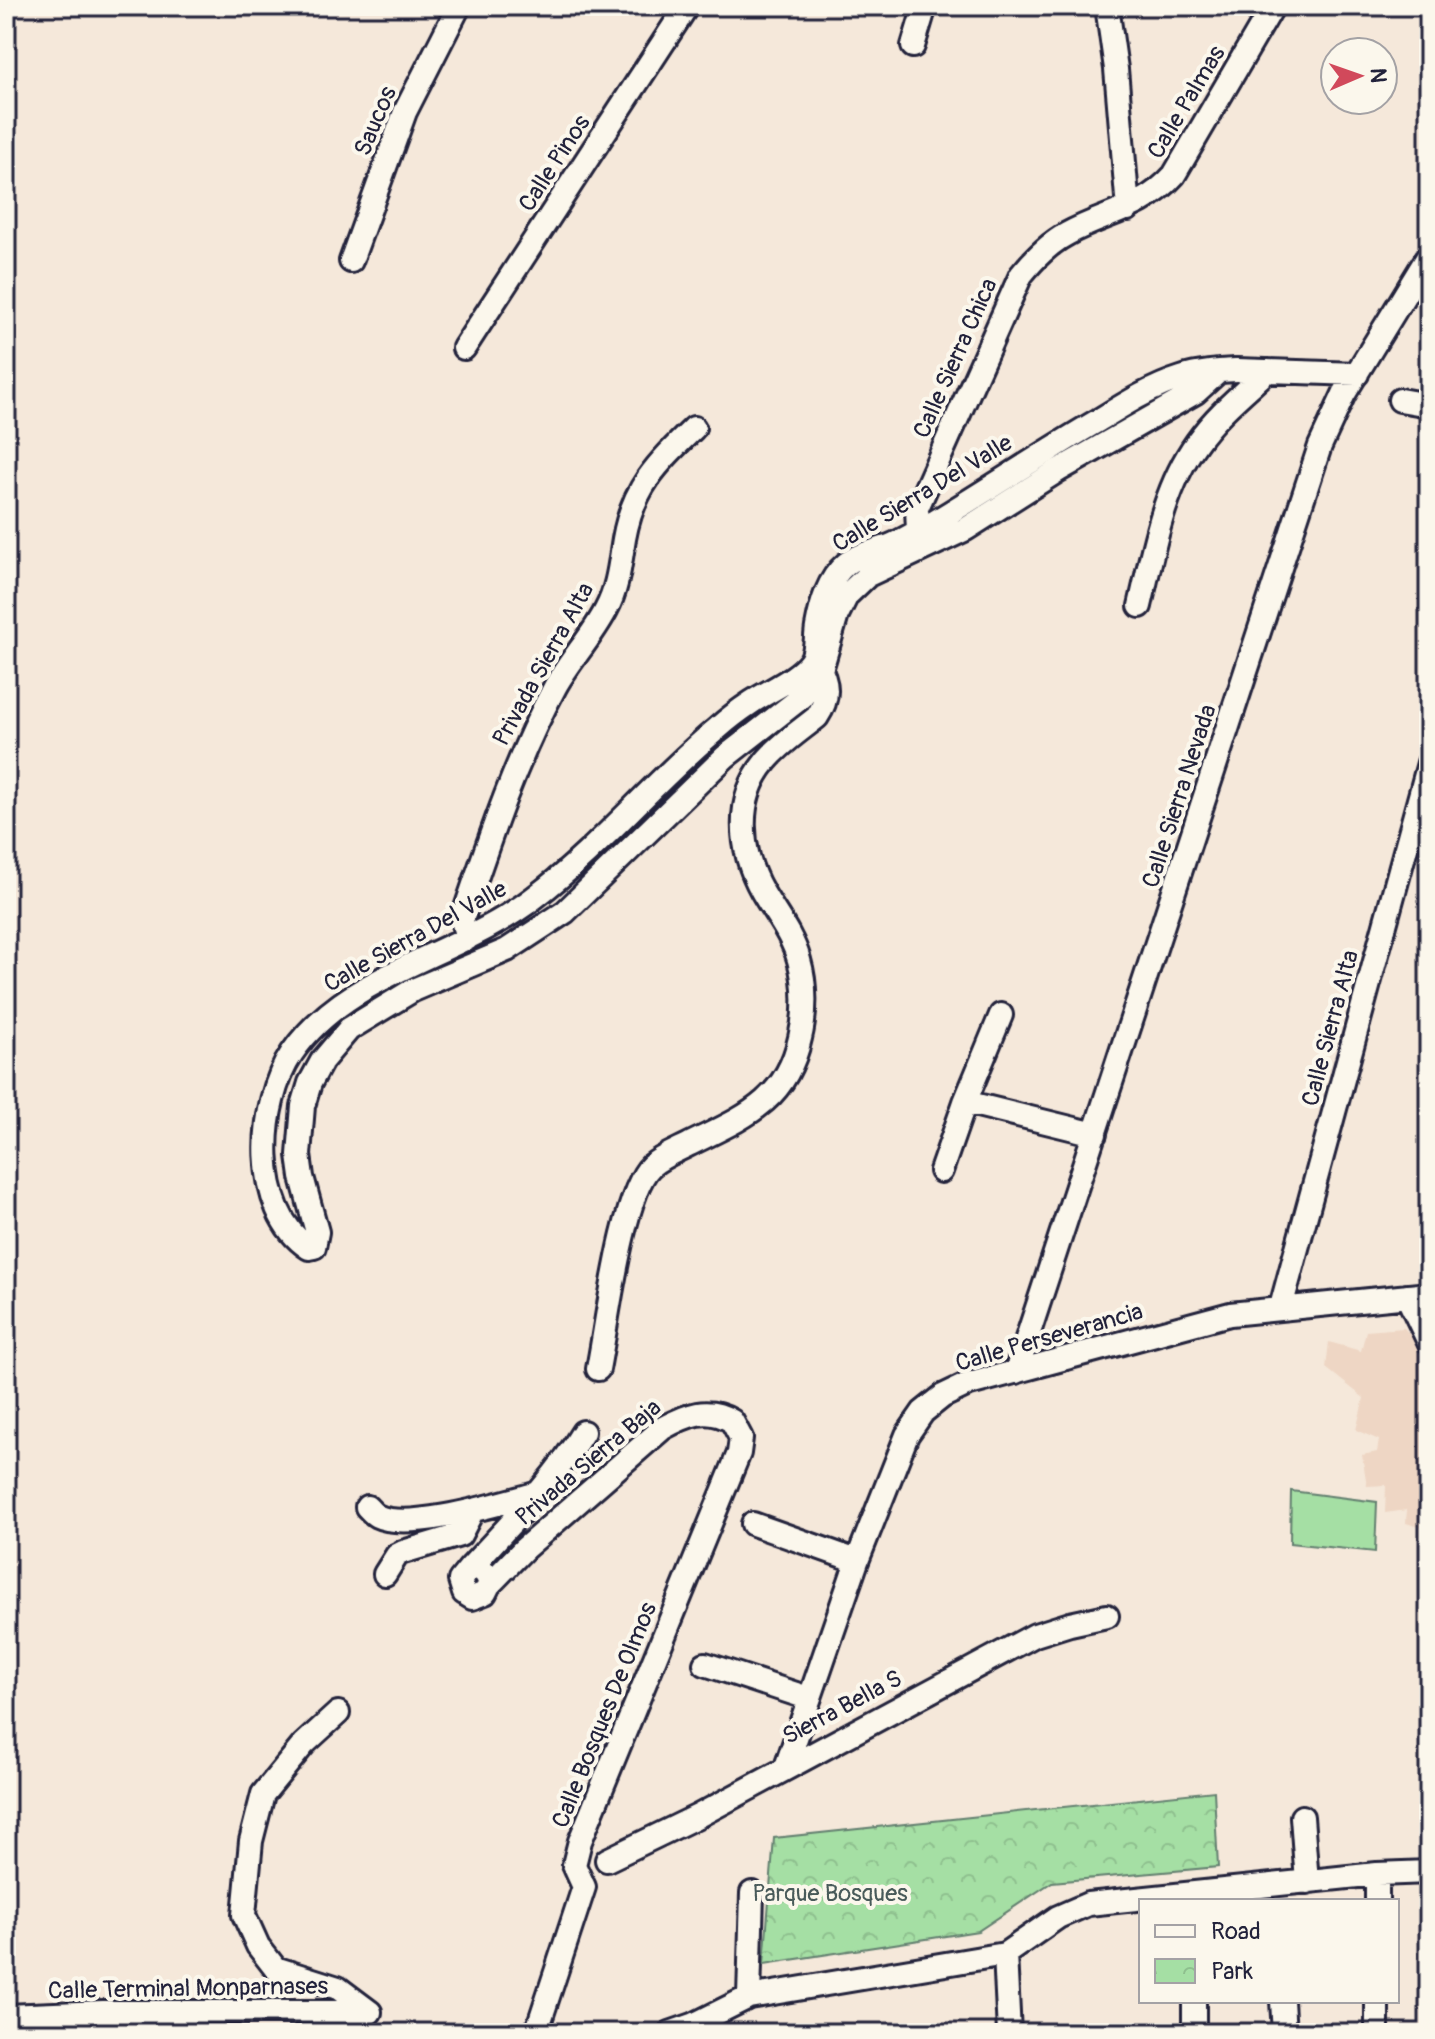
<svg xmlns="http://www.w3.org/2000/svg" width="1435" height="2039" viewBox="0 0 1435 2039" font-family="Pangolin,sans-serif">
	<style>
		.built { fill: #eed6c4 }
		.park { fill: url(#park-crowns); stroke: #648070; stroke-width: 2 }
		.pitch { fill: #a5dfa4; stroke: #648070; stroke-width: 2 }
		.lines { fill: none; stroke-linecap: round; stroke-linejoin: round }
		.minor-casing { stroke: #22223b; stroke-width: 28 }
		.minor { stroke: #fbf7ec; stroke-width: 22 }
		.labels { text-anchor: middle; stroke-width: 8; stroke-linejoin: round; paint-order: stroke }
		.street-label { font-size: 24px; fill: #22223b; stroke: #fbf7ec }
		.park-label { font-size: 24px; fill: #495b5a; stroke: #fbf7ec }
	</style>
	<defs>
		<pattern id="park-crowns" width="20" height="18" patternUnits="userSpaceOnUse" patternTransform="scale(2)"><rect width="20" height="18" fill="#a5dfa4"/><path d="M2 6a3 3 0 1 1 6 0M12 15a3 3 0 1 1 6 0" fill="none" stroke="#8ebf8e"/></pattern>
	</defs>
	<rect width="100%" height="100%" fill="#f5e8da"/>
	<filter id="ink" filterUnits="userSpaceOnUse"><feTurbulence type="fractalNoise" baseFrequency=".0125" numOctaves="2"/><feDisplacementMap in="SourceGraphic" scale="16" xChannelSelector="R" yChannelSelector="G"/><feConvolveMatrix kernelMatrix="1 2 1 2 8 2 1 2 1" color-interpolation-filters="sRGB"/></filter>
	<g filter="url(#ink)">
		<!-- built -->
		<path class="built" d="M1404,1328l25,27v175l-23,-7 1,-13 -22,3 1,-28 -19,1 -5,-31 15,-3 2,-12 -23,-10 8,-32 -38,-30 3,-26 32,9 5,-20z"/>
		<!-- park -->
		<path class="park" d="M1214,1791l4,76 -166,15 -74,49 -214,33 10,-126z"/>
		<!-- pitch -->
		<path class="pitch" d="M1291,1491l86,11 -2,50 -85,-9z"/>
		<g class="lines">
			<!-- minor casing -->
			<g class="minor-casing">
				<path id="minor" d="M1107,6l9,63 12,140
					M913,46l12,-40
					M351,261l54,-149 54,-106
					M464,348l223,-342
					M1218,372l-22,20 -137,78 -93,59 -98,46 -21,20 -10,20 -16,55 -19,27 -77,60 -160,155 -58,38 -94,40 -64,39 -27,32 -12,22 -7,23 -4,49 3,22 15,55 -3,15 -5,1c-57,-37 -51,-145 -17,-195 55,-81 168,-97 243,-156 66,-50 119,-116 183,-169 10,-9 22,-18 34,-26 18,-12 45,-23 58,-40 7,-10 5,-23 7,-35 4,-22 11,-48 29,-63 13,-10 31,-13 46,-19 15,-7 30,-16 44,-24 55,-33 108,-69 163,-101 26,-16 53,-33 82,-42 18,-6 38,-7 56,-8l120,4
					M1400,400l29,5
					M922,540l-4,-9 -1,-23 104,-233c13,-16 27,-31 46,-41 38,-21 76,-24 107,-59l99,-169
					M1140,606c13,-55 23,-117 57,-164 19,-27 45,-48 70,-71
					M467,939l-5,-19c27,-80 53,-159 93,-233 15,-27 37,-50 51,-77 12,-22 14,-47 18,-71 9,-52 33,-75 70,-111
					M965,1102l130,32
					M941,1171l24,-69 36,-87
					M1407,1296l22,46
					M1281,1307l148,-544
					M598,1369c9,-44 24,-175 53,-203 10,-9 25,-15 37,-21 54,-27 98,-42 112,-107 6,-24 6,-54 -1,-78 -7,-26 -24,-46 -37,-69 -23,-41 -27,-93 4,-130 14,-17 34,-30 51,-44 12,-18 12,-35 0,-53
					M1016,1372l304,-926 24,-52 85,-139
					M367,1507c3,3 6,7 10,9 32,16 127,-14 162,-23
					M753,1524l104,37
					M469,1569c40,-44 83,-86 114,-137
					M385,1574l12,-19 6,-3 57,-17 13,-25
					M489,1585c0,-12 -9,-19 -20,-16l-9,11 4,13 8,5 13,-5 4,-8 35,-36 139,-121c24,-13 44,-22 69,-7l9,17 -2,15 -159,388 -6,24 10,22 -48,146
					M705,1664l103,34
					M338,1713l-34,31 -41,50 -12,47 -7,74 14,31 17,22 63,20 32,24
					M786,1767l71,-206 50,-126 16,-23 20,-16 23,-11 264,-71 199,-20
					M1302,1817l5,65
					M607,1860l91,-44 337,-181 35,-11 37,-8
					M1377,1901v-27
					M1005,1954l4,79
					M749,1997l3,-104
					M1194,2001v32
					M1282,2001l2,32
					M6,2016l97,-4h267
					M670,2033l23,-8 56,-28 256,-43 53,-37 30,-13 289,-30 52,-2
					M1377,2033v-32"/>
			</g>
			<!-- minor -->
			<use href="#minor" class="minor"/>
		</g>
	</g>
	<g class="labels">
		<!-- street labels -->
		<g class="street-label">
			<text transform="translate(1186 102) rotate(-59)" y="8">Calle Palmas</text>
			<text transform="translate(375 121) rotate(-67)" y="8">Saucos</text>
			<text transform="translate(554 163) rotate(-57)" y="8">Calle Pinos</text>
			<text transform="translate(955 358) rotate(-66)" y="8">Calle Sierra Chica</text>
			<text transform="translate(922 493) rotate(-31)" y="8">Calle Sierra Del Valle</text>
			<text transform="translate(543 664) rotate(-61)" y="8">Privada Sierra Alta</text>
			<text transform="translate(1179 796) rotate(-72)" y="8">Calle Sierra Nevada</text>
			<text transform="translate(415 936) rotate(-29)" y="8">Calle Sierra Del Valle</text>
			<text transform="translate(1330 1028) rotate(-75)" y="8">Calle Sierra Alta</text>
			<text transform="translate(1049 1337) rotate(-16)" y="8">Calle Perseverancia</text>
			<text transform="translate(588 1462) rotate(-40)" y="8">Privada Sierra Baja</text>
			<text transform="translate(842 1707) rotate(-28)" y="8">Sierra Bella S</text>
			<text transform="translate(604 1715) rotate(-68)" y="8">Calle Bosques De Olmos</text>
			<text transform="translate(188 1988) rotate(-1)" y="8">Calle Terminal Monparnases</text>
		</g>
		<!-- park labels -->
		<g class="park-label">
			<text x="830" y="1901">Parque Bosques</text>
		</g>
	</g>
	<!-- margin -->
	<rect width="1435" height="2039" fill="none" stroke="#fbf7ec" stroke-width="32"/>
	<rect x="16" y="16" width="1403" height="2007" fill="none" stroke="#22223b" stroke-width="3" filter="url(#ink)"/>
	<!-- legend -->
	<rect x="1139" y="1899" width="260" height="104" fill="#fbf7ec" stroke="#a4a2a5" stroke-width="2"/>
	<rect x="1155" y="1925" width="40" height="12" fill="#fbf7ec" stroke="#a4a2a5" stroke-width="2"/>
	<text x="1211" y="1939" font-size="24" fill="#22223b">Road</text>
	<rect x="1155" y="1959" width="40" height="24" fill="url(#park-crowns)" stroke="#a4a2a5" stroke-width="2"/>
	<text x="1211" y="1979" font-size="24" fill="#22223b">Park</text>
	<!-- north arrow -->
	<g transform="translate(1359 76) rotate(88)"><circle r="38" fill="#fbf7ec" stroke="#a4a2a5" stroke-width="2"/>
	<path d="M0-6L14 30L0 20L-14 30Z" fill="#d1495b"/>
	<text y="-12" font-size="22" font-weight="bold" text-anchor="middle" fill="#22223b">N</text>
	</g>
</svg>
